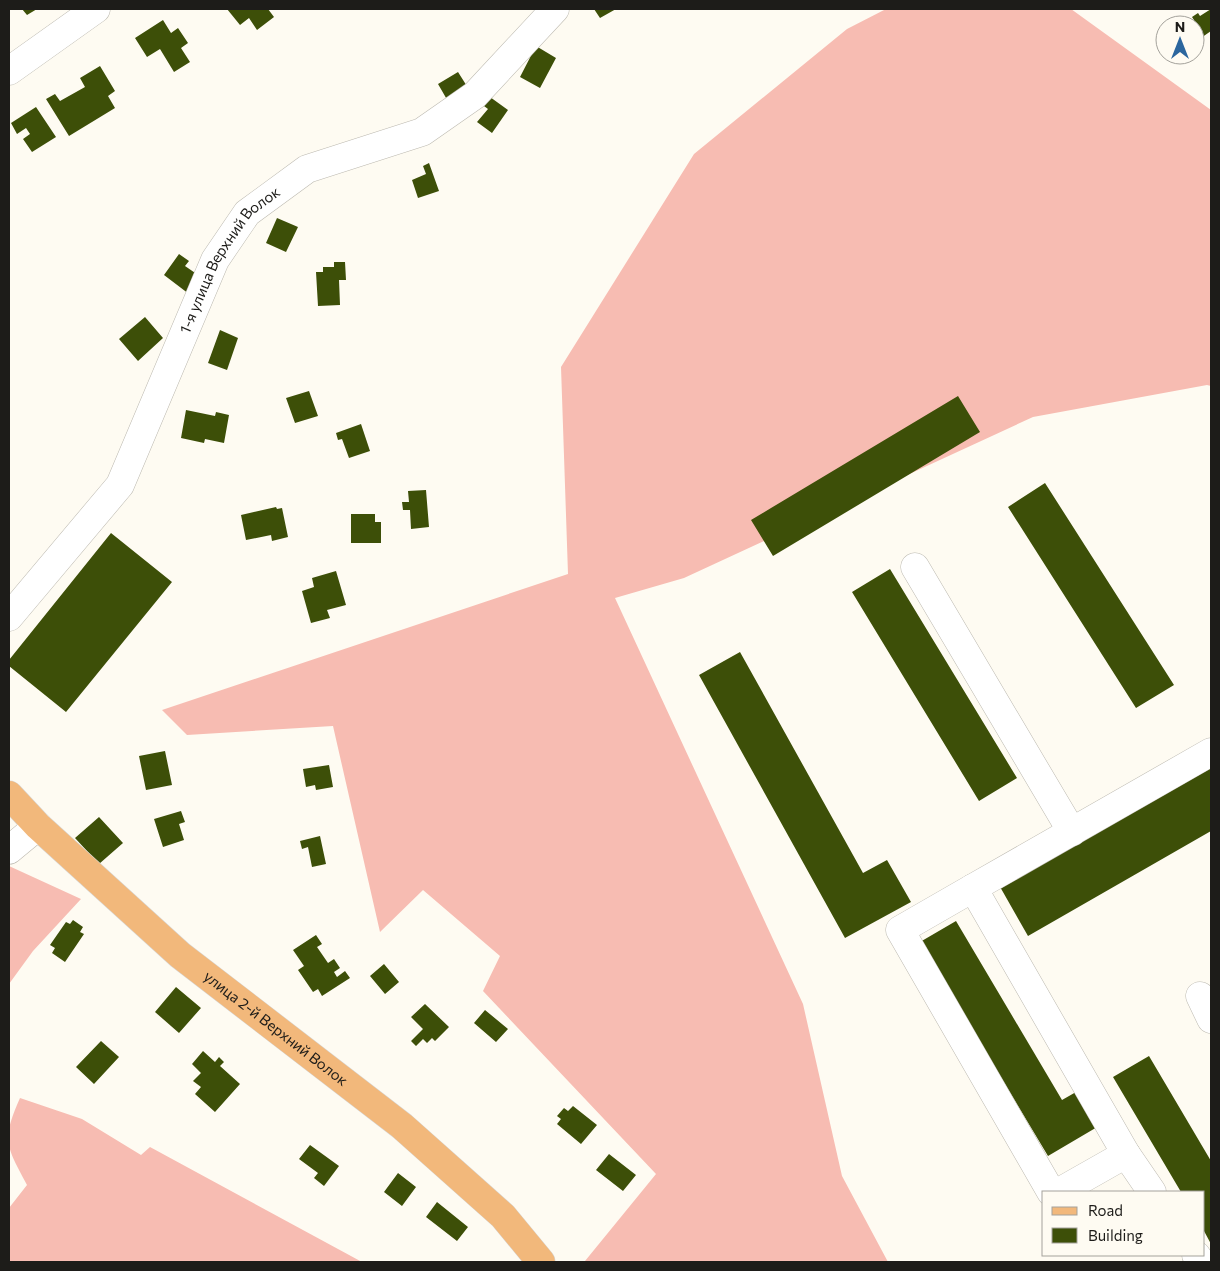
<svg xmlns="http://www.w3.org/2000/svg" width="1220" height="1271" viewBox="0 0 1220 1271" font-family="Commissioner,sans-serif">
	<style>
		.forest { fill: #f7bcb2 }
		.building { fill: #3d4f08 }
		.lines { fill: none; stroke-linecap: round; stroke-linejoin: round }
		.minor-casing { stroke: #bcb9b0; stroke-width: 29 }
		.major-casing { stroke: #d6d6d6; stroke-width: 29 }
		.minor { stroke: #fff; stroke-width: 28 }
		.major { stroke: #f2b87b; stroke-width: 28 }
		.labels { text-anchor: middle; stroke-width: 5; stroke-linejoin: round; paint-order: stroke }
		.street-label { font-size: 15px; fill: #1d1c19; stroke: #fefbf2 }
	</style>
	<rect width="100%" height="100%" fill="#fefbf2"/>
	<!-- forest -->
	<path class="forest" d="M886,9h185l140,101v276l-4,-1 -174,32 -349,161 -69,20 188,406 39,172 46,86h-301l-2,-1 71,-87 -173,-183 17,-35 -77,-66 -43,42 -47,-206 -146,9 -25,-25 406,-136 -7,-207 133,-213 153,-125z
		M9,866l72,33 -48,52 -24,33z
		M20,1098l62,21 59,36 9,-8 212,115h-353v-54l18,-23c-21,-40 -26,-44 -7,-87z"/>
	<!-- building -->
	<path class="building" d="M22,9h15l-10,6z
		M227,9h41l6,8 -17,13 -8,-12 -9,7z
		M594,9h22l-16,9z
		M1211,9v22l-13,9 -3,-4 3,-5 -6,-9 2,-2 -2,-3 6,-4 2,3z
		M163,20l8,13 7,-5 10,15 -7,5 9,14 -16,10 -14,-23 -13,8 -12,-19z
		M536,46l20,12 -16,30 -20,-11z
		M100,66l15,25 -7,5 7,12 -46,28 -23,-37 9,-5 5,7 25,-14 -5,-9z
		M458,72l12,19 -21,12 -11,-19z
		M490,97l18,13 -16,23 -15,-11 11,-13 -4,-3z
		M36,107l20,30 -24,15 -9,-13 7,-5 -4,-6 -9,6 -6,-11z
		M429,163l10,28 -21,7 -6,-18 14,-6 -3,-8z
		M277,218l21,9 -12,25 -20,-9z
		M179,254l10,7 -4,5 16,11 -12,17 -25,-19z
		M334,262h11l1,18h-7l1,25 -22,1 -2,-34h7v-5h11z
		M145,317l18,21 -25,23 -19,-22z
		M220,330l18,8 -11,32 -19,-7z
		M309,391l9,25 -23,7 -9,-25z
		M958,396l22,36 -207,124 -22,-36z
		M186,410l29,6 1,-4 13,3 -5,28 -19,-4 -1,4 -23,-5z
		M361,424l9,27 -21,7 -7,-19 -4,1 -2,-7z
		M1045,483l129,202 -38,23 -128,-201z
		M426,490l3,37 -18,2 -1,-19h-7l-1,-8h7l-1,-11z
		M276,507l1,2 5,-1 6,29 -16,4 -1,-6 -25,5 -5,-25z
		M351,514h24v8h6v21h-30z
		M111,533l61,49 -106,130 -57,-46v-6z
		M890,569l127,209 -38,23 -127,-209z
		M336,571l10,34 -19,5 3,8 -19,5 -9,-32 12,-4 -2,-9z
		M740,652l123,221 24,-13 24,42 -66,36 -146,-263z
		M165,751l7,34 -26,5 -7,-34z
		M329,765l4,22 -17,3 -1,-5 -9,2 -3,-18z
		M1209,765l2,5v61l-183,105 -29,-51z
		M181,811l4,11 -6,2 5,16 -21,7 -9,-28z
		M99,817l24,26 -24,21 -24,-26z
		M320,836l6,28 -14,3 -4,-20 -6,2 -2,-8z
		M73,920l10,7 -3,5 4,2 -19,28 -13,-9 3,-5 -5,-3 16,-23 4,2z
		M956,921l106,179 21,-12 21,35 -56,33 -128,-214z
		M316,935l6,9 -5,3 11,16 6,-4 6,9 -6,4 3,5 8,-6 5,7 -28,18 -4,-7 -5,3 -15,-22 6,-4 -11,-16z
		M384,964l15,18 -14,12 -15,-18z
		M176,987l25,21 -22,25 -24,-21z
		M425,1004l24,23 -14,14 -3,-3 -5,5 -4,-4 -7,7 -5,-5 12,-12 -12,-12z
		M485,1010l23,19 -12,13 -22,-19z
		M101,1041l18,16 -25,27 -18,-17z
		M203,1051l12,11 4,-5 5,5 -4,4 20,18 -25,28 -20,-18 6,-7 -8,-6 8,-8 -9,-9z
		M1149,1056l62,105v83l-7,-13v-39h-23l-68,-115z
		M573,1106l24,19 -16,19 -24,-20 4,-5 -4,-3 7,-8 4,3z
		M310,1145l29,21 -15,20 -10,-8 4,-5 -19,-14z
		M609,1154l27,21 -13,16 -27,-21z
		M398,1173l18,14 -14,19 -18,-14z
		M437,1202l31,25 -11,14 -31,-24z"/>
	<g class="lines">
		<!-- minor casing -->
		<g class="minor-casing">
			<g id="minor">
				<path d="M9,71l87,-62"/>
				<path d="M915,567l157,265"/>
				<path id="s1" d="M9,617l111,-132 95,-225 32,-47 60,-44 115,-37 53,-37 80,-86"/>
				<path d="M9,850l29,-24"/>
				<path d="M973,888l238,-136"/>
				<path d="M1200,996l11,23"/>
				<path d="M1051,1192l-151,-262 73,-42 153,266 26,38"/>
				<path d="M1059,1192l67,-38"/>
				<path d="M1196,1255l5,7"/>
			</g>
		</g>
		<!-- major casing -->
		<g class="major-casing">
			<g id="major">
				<path id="s2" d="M9,795l29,31 142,129 222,171 101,90 38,46"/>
			</g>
		</g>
		<!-- minor -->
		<use href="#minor" class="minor"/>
		<!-- major -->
		<use href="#major" class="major"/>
	</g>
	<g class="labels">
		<!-- street labels -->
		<g class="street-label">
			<text dy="5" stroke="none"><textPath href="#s1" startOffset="425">1-я улица Верхний Волок</textPath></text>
			<text dy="5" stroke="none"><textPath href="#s2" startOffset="355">улица 2-й Верхний Волок</textPath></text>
		</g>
	</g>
	<!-- border -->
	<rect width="1220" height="1271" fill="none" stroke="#1d1c19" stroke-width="20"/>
	<!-- legend -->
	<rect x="1042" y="1191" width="162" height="65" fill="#fefbf2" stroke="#a4a29b"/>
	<rect x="1052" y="1207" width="25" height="8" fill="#f2b87b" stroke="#a4a29b"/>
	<text x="1088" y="1216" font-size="15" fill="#1d1c19">Road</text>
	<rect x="1052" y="1228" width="25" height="15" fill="#3d4f08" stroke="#a4a29b"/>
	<text x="1088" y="1241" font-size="15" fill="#1d1c19">Building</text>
	<!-- north arrow -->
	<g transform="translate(1180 40)"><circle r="24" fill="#fefbf2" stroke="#a4a29b"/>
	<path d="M0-4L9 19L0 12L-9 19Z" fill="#2b669e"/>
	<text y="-8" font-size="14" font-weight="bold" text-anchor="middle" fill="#1d1c19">N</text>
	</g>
</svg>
